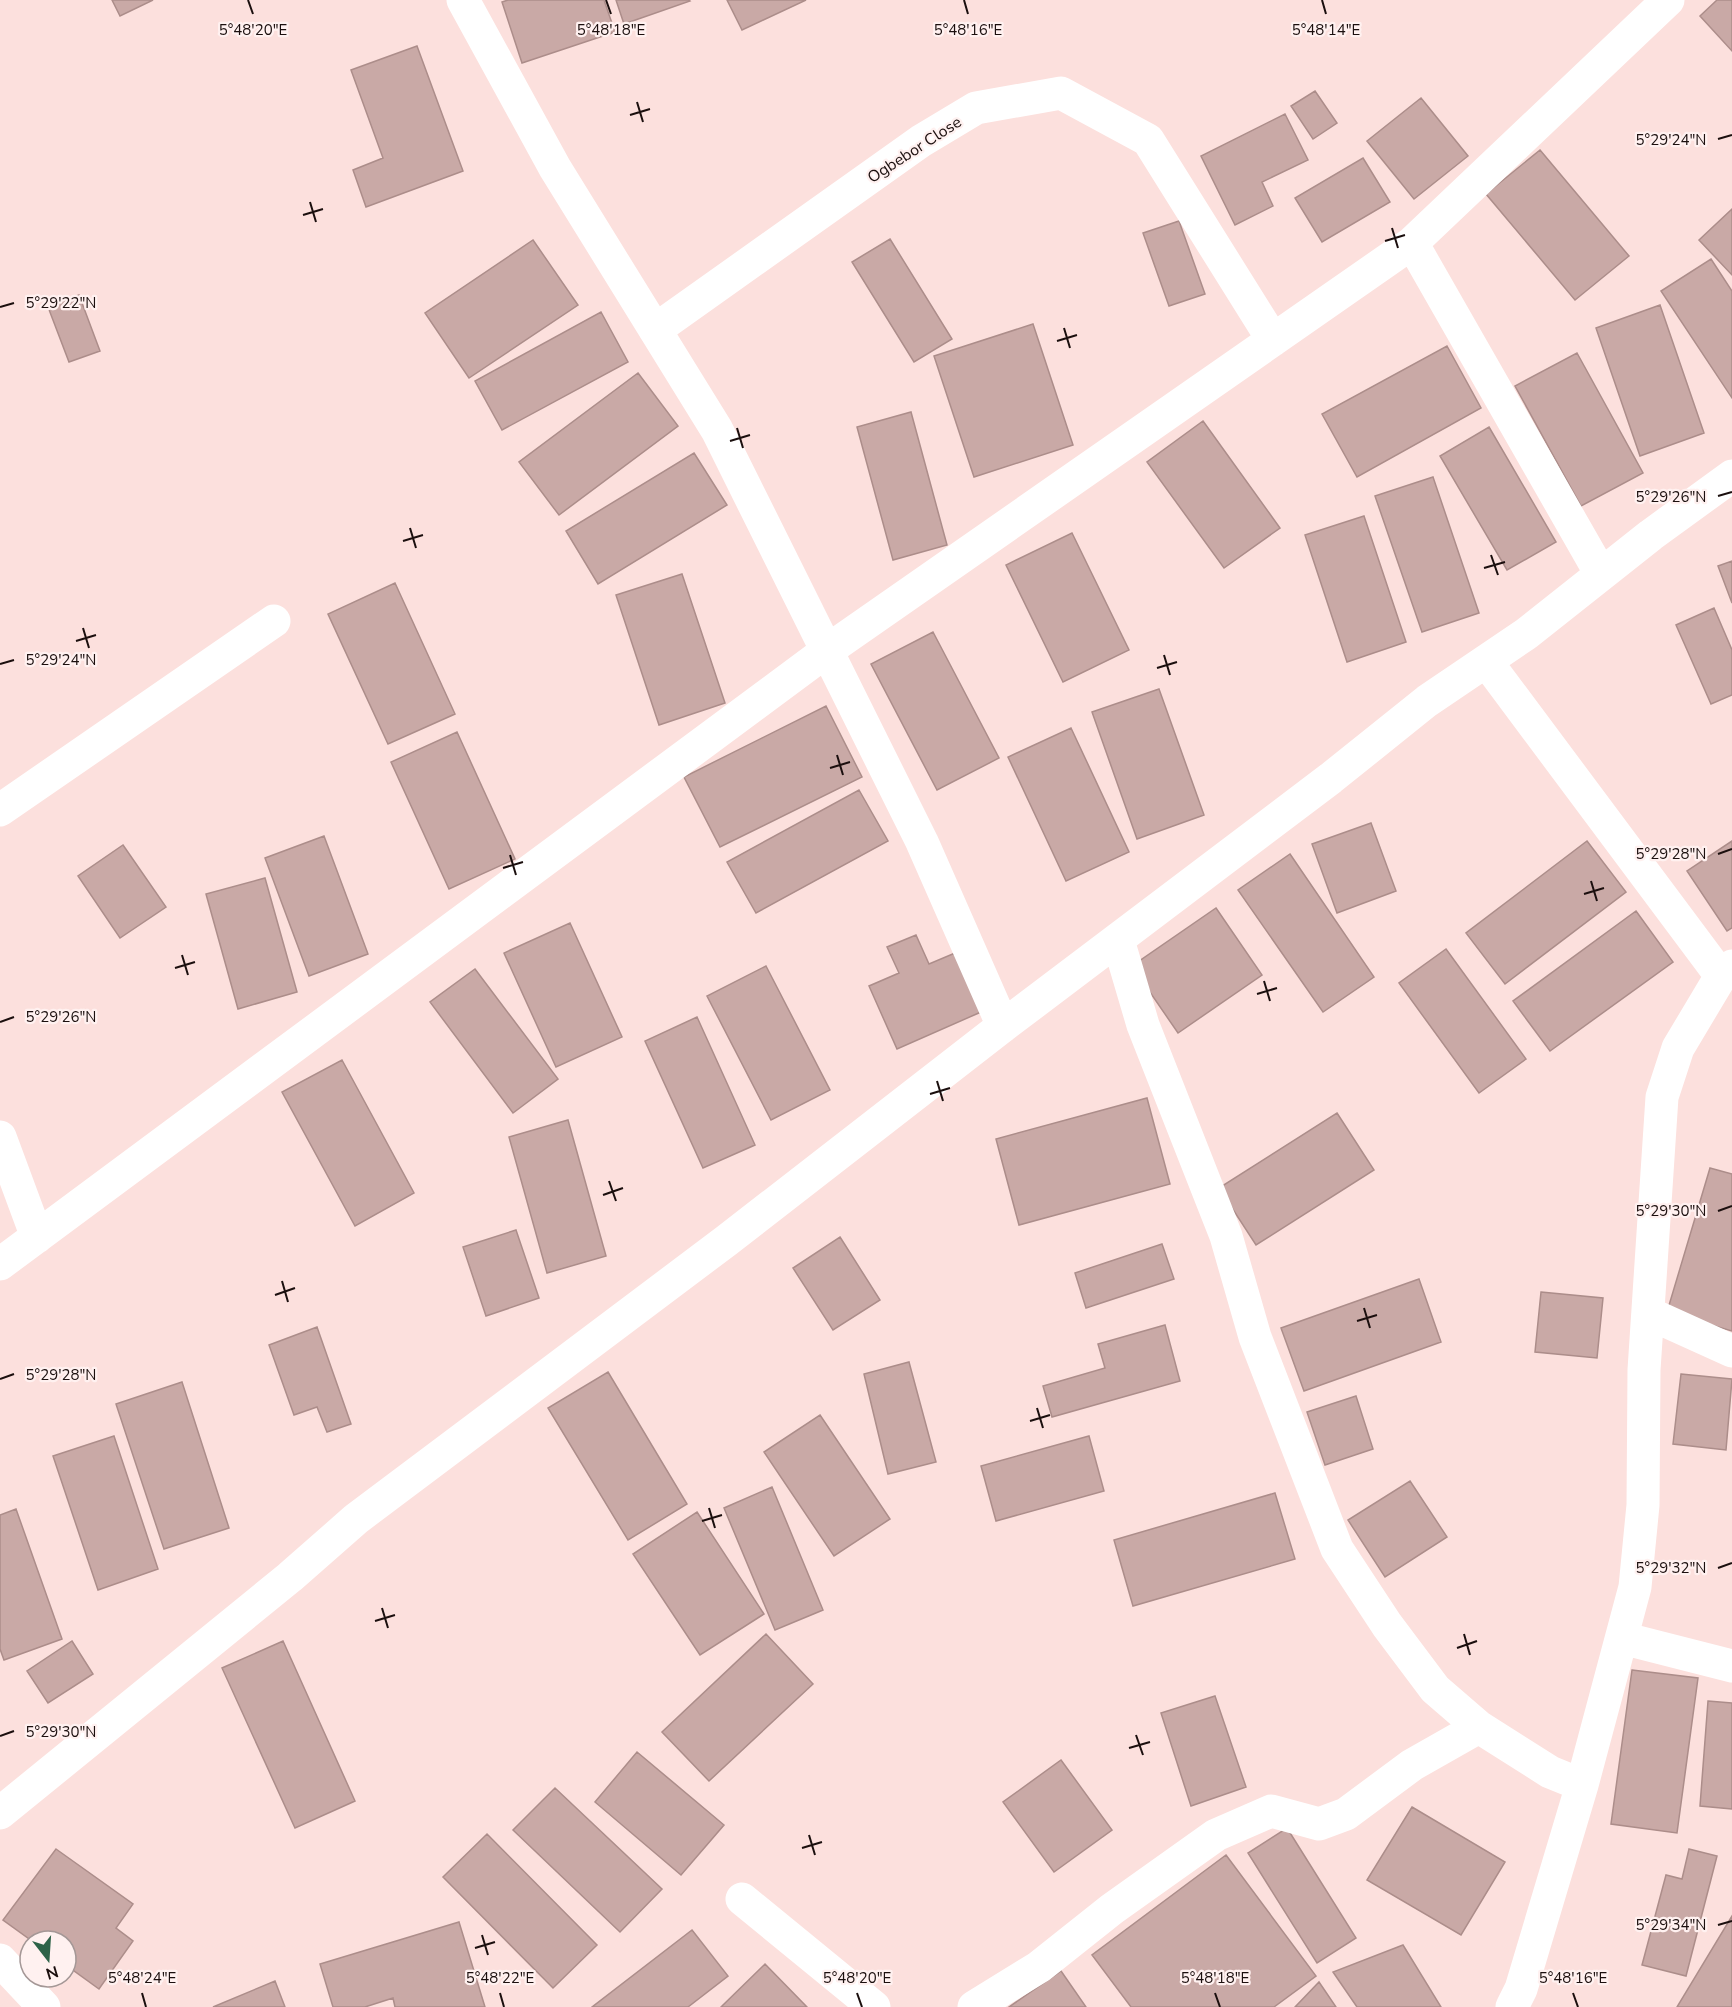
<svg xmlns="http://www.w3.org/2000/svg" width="1732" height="2007" viewBox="0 0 1732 2007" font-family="'Nunito Sans',sans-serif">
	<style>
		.building { fill: #c9a9a6; stroke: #ac8d8a; stroke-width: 1.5 }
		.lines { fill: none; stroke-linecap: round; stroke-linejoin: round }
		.street { stroke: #fff; stroke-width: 33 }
		.ticks { fill: none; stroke: #1b0f0e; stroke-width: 2 }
		.labels { text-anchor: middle; stroke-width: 4.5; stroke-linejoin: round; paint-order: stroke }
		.street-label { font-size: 16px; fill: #1b0f0e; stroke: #fff1f0 }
		.ticks-label { font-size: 15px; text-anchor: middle; fill: #1b0f0e; stroke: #fff1f0; stroke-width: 4.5; stroke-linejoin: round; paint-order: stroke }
	</style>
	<rect width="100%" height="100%" fill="#fce0dd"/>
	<!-- building -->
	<path class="building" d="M112,0h41l-33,16z
		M508,0h96l11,32 -93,31 -20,-61z
		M616,0h73l1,1 -66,23z
		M727,0h79l-64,30z
		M1717,0h15v51l-32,-35z
		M417,46l46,125 -97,36 -13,-37 30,-12 -32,-88z
		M1315,91l22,32 -24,16 -22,-33z
		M1421,98l47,58 -54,43 -47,-58z
		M1285,114l23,46 -46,22 11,24 -38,19 -34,-69z
		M1540,150l89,106 -54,44 -89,-106z
		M1363,158l27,44 -68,40 -27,-44z
		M1732,209v66l-33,-35z
		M1179,221l26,73 -36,12 -26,-73z
		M890,239l62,100 -38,23 -62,-100z
		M533,240l45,65 -109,73 -44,-65z
		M1711,259l21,32v107l-71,-107z
		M79,295l21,56 -31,11 -21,-55z
		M1660,305l44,128 -64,23 -44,-128z
		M601,312l27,50 -126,68 -27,-49z
		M1033,324l40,121 -99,32 -40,-121z
		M1447,346l34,62 -124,69 -35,-63z
		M1577,353l66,120 -62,33 -66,-120z
		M638,373l40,53 -119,89 -40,-53z
		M911,412l36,133 -54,15 -36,-133z
		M1203,421l77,107 -56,40 -77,-106z
		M1489,427l67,115 -49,28 -67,-114z
		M694,453l33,52 -129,79 -32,-53z
		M1433,477l46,136 -57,19 -47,-136z
		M1364,516l42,126 -59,20 -42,-127z
		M1072,533l57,117 -66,32 -57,-117z
		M1732,561v42l-14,-37z
		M682,574l43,129 -66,22 -43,-130z
		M395,583l60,131 -67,30 -60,-130z
		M1714,608l18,42v45l-21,9 -35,-79z
		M933,632l66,126 -62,32 -66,-126z
		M1159,689l45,126 -67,24 -45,-127z
		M826,706l36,71 -142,70 -36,-70z
		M1071,728l58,124 -63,29 -58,-124z
		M457,732l58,127 -66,30 -58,-127z
		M859,790l29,51 -132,72 -29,-51z
		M1371,823l25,68 -59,22 -25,-69z
		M324,836l44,118 -59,22 -44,-118z
		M1587,841l39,51 -121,92 -39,-51z
		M1732,841v87l-5,3 -40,-60z
		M123,845l43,62 -46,31 -42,-62z
		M1290,854l84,123 -51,35 -85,-122z
		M265,878l32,114 -59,17 -32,-115z
		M1216,908l46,67 -84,58 -46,-67z
		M1636,911l37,51 -123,89 -37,-50z
		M570,923l52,114 -66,30 -52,-114z
		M916,935l13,29 26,-11 26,59 -84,37 -28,-63 30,-13 -12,-26z
		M1446,949l80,110 -47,34 -80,-110z
		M766,966l64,124 -59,30 -64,-124z
		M475,969l83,110 -45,34 -83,-111z
		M697,1017l58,128 -52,23 -58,-127z
		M342,1060l72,133 -59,33 -73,-134z
		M1147,1098l23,86 -151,41 -23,-86z
		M1337,1113l37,57 -118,75 -37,-57z
		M568,1120l38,136 -59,17 -38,-136z
		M1710,1168l22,6v157l-65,-19z
		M516,1230l23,68 -53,18 -23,-69z
		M840,1237l40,63 -47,30 -40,-62z
		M1162,1244l12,35 -88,29 -11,-35z
		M1419,1279l22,63 -137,49 -23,-63z
		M1541,1292l62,6 -6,60 -62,-6z
		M1165,1325l15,56 -128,36 -9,-31 62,-18 -7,-24z
		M317,1327l34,97 -24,8 -10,-25 -23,8 -25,-70z
		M909,1362l27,100 -48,12 -24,-100z
		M608,1372l79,132 -59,36 -80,-132z
		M1681,1374l51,5 -6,71 -53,-6z
		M182,1382l47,146 -65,21 -48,-145z
		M1356,1396l17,53 -48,16 -18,-53z
		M820,1415l70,104 -56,37 -70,-104z
		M114,1436l44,133 -60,21 -45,-134z
		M1089,1436l15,55 -108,30 -15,-55z
		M1410,1481l37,56 -62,40 -37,-57z
		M772,1487l51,123 -48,20 -51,-122z
		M1275,1493l20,66 -162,47 -19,-66z
		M16,1509l46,130 -58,21 -4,-11v-134z
		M697,1512l67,102 -64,41 -67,-101z
		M766,1634l47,50 -104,97 -47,-49z
		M72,1641l21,33 -45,29 -21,-32z
		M283,1641l72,160 -60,27 -73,-160z
		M1632,1670l66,8 -21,155 -66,-9z
		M1215,1696l31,91 -55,19 -30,-93z
		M1708,1701l24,2v106l-32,-3z
		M637,1752l87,73 -43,50 -86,-73z
		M1061,1760l51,70 -58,42 -51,-70z
		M555,1788l107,101 -42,43 -107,-102z
		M1412,1807l93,55 -44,73 -94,-55z
		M1287,1828l69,110 -39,25 -69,-110z
		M487,1834l110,111 -44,43 -110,-111z
		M56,1849l77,55 -17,24 17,13 -34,48 -33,-24v-24h-34l-29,-21z
		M1689,1849l28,7 -31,120 -44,-11 24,-90 16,4z
		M1226,1855l90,121 -42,31h-143l-39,-52z
		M1732,1916v91h-55z
		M459,1922l26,85h-90l-2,-9 -28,9h-32l-13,-43z
		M692,1930l36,46 -40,31h-96z
		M1403,1945l38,62h-84l-24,-35z
		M765,1964l42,43h-86z
		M1061,1971l25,36h-77z
		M275,1981l10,26h-72z
		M1319,1982l17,25h-41z"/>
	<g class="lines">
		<!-- street -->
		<path class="street" d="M463,0l92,168 162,262 205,412 81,184
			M1412,243l189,331
			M655,330l266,-189 55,-33 85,-15 87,47 125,200
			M1486,661l235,315
			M0,810l274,-189
			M1118,940l25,85 83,211 29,101 82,212 50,76 48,64 44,38 71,45 32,13
			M0,1137l37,100
			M0,1264l828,-614 584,-407 256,-243
			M1648,1313l84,38
			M1622,1638l110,28
			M0,1813l290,-236 66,-58 370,-278 277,-215 328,-248 96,-77 99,-67 125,-99 81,-59
			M742,1899l132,108
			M0,1960l44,47
			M974,2007l65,-40 73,-58 104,-74 55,-24 48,13 27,-10 66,-49 67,-38
			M1512,2007l9,-18 61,-204 53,-198 8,-82 1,-135 18,-273 16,-49 43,-72 11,-10"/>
	</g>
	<!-- ticks -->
	<path class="ticks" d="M248,0l5,14M606,0l5,14M964,0l4,14M1322,0l4,14M637,102l6,20M630,115l20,-6M1718,139l14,-4M310,202l6,20M303,215l20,-6M1392,228l6,20M1385,241l20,-6M0,307l14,-4M1064,328l6,20M1057,341l20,-6M737,428l6,20M730,441l20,-6M1718,496l14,-4M410,528l6,20M403,541l20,-6M1491,555l7,20M1484,568l21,-6M83,628l6,20M76,641l20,-6M1164,655l6,20M0,664l14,-4M1157,668l20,-6M837,755l6,20M830,768l20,-6M1718,854l14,-5M510,855l6,20M503,868l20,-6M1591,881l6,20M1584,894l20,-6M182,955l6,20M175,968l20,-6M1264,981l6,20M1257,994l20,-6M0,1022l14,-5M937,1081l6,20M930,1094l20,-6M609,1181l7,20M603,1195l20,-7M1718,1211l14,-5M282,1281l6,21M275,1295l20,-7M1364,1308l6,20M1357,1321l20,-6M0,1379l14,-5M1037,1408l6,20M1030,1421l20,-6M709,1508l6,20M702,1521l20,-6M1718,1568l14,-5M382,1608l6,20M375,1621l20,-6M1464,1634l6,21M1457,1648l20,-7M1136,1735l7,20M0,1736l14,-5M1129,1748l21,-6M809,1835l6,20M802,1848l20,-6M1718,1925l14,-4M482,1935l6,20M475,1948l20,-6M142,1993l4,14M500,1993l4,14M857,1993l5,14M1215,1993l5,14M1573,1993l5,14"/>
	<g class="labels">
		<!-- street labels -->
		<g class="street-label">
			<text transform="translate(914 149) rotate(-33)" y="6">Ogbebor Close</text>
		</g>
	</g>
	<g class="ticks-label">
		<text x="253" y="35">5°48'20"E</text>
		<text x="611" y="35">5°48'18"E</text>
		<text x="968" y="35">5°48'16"E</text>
		<text x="1326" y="35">5°48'14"E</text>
		<text x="1671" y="145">5°29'24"N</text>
		<text x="61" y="308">5°29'22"N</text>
		<text x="1671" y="502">5°29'26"N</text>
		<text x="61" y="665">5°29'24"N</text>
		<text x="1671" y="859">5°29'28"N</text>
		<text x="61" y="1022">5°29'26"N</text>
		<text x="1671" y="1216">5°29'30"N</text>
		<text x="61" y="1380">5°29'28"N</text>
		<text x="1671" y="1573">5°29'32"N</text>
		<text x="61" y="1737">5°29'30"N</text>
		<text x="1671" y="1930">5°29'34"N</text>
		<text x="142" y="1983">5°48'24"E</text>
		<text x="500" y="1983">5°48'22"E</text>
		<text x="857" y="1983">5°48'20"E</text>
		<text x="1215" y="1983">5°48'18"E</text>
		<text x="1573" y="1983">5°48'16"E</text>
	</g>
	<!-- north arrow -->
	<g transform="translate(48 1959) rotate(163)"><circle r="28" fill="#fff1f0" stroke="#a49796" stroke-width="1.5"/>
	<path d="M0-4.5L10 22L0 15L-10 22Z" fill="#2d6248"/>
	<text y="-9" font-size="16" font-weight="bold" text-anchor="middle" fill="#1b0f0e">N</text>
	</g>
</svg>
